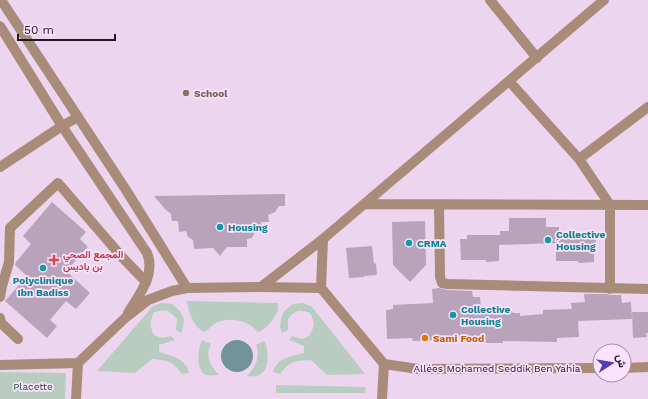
<svg xmlns="http://www.w3.org/2000/svg" width="648" height="399" viewBox="0 0 648 399" font-family="'Work Sans',Vazirmatn,sans-serif">
	<style>
		.green { fill: #b8cdbf }
		.water { fill: #71949a }
		.building { fill: #b8a3ba }
		.lines { fill: none; stroke-linecap: round; stroke-linejoin: round }
		.minor { stroke: #a88b78; stroke-width: 10 }
		.tertiary { stroke: #a88b78; stroke-width: 10 }
		.education-dot { fill: #8d6e63; stroke: #fbe2fd; stroke-width: 1.5 }
		.culture-dot { fill: #0f9aa8; stroke: #fbe2fd; stroke-width: 1.5 }
		.health-dot { fill: #e0444e; stroke: #fbe2fd; stroke-width: 1.5 }
		.food-dot { fill: #e8710a; stroke: #fbe2fd; stroke-width: 1.5 }
		.labels { text-anchor: middle; stroke-width: 3.5; stroke-linejoin: round; paint-order: stroke }
		.education-label { font-size: 10px; font-weight: bold; fill: #785e54; stroke: #fbe2fd; text-anchor: start }
		.culture-label { font-size: 10px; font-weight: bold; fill: #0d838f; stroke: #fbe2fd; text-anchor: start }
		.health-label { font-size: 10px; font-weight: bold; fill: #be3a42; stroke: #fbe2fd; text-anchor: start }
		.food-label { font-size: 10px; font-weight: bold; fill: #c56008; stroke: #fbe2fd; text-anchor: start }
		.street-label { font-size: 10px; fill: #201721; stroke: #fbe2fd }
		.park-label { font-size: 10px; fill: #1c4d32; stroke: #fbe2fd }
	</style>
	<rect width="100%" height="100%" fill="#edd5f0"/>
	<!-- green -->
	<path class="green" d="M187,301l91,2c0,1 0,5 0,7 -3,8 -12,20 -20,22 -10,-12 -29,-16 -44,-8 -3,3 -6,6 -10,8 -11,-6 -15,-18 -17,-31z
		M162,303l10,1 8,7 4,8 -1,8 -2,6 -5,-3 1,-11c-8,-9 -11,-10 -23,-7 -4,10 -5,13 0,23l8,3 9,-2 4,4 -16,5v7c12,4 27,6 30,21l-7,1c-9,-13 -15,-14 -30,-15l-17,14 -38,-2 56,-65z
		M303,303l9,4 53,67 -38,1 -16,-15c-15,1 -22,1 -31,14l-7,-2c4,-14 18,-16 31,-19v-7l-15,-6 3,-4 10,3 7,-3c6,-10 6,-13 1,-23 -11,-4 -14,-3 -22,6v11l-6,3 -2,-6 1,-8 3,-8 9,-7z
		M202,340l9,4c-6,12 -1,22 8,31 -4,0 -9,1 -13,0 -11,-5 -8,-27 -4,-35z
		M264,341c5,8 6,30 -5,34 -3,2 -9,1 -12,1 8,-9 14,-19 9,-31z
		M0,372l66,1 -1,26h-65z
		M276,385l90,2 -1,6h-89z"/>
	<!-- water -->
	<path class="water" d="M221 356a16 16 0 1 1 32 0a16 16 0 1 1-32 0Z"/>
	<!-- building -->
	<path class="building" d="M285,194v12h-6l-4,6 -7,3 1,7h-8l1,9 -7,1 -3,6 -5,1v8h-20l-7,9 -7,-8 -19,1 -1,-9 -5,-3 -2,-6 -7,1 -1,-11h-6l-1,-7 -5,-4 -12,-14z
		M52,202l34,30 -6,7 8,8 -22,24 24,22 -14,16 -10,-8 -16,19 7,6 -10,12 -42,-37 22,-25 -12,-11 1,-3 15,-18 -8,-8z
		M509,218h37v9h13v6l30,-1v4h7v12h-2v14l-15,1 -1,-2h-22v-18l-57,2v16l-13,1v-2h-25l-1,-21h7v-4h33v-4h9z
		M425,221l1,44 -16,17 -17,-17 -1,-43z
		M372,246l2,18 2,-1 1,12 -13,1v1l-15,1 -3,-30z
		M439,288l9,2 24,1 1,6h7l1,12 28,-2 4,6h7v3l23,-2v-4l29,-1 -1,-6 14,-1 -1,-8h23l3,1h11l1,8 9,-1 1,17 -54,2 1,16 -22,1v4l-54,-1v2h-25v-6h-46v3l-19,1 -1,-3 -25,1 -1,-29 7,-1v-4l40,-2 -1,-14z
		M632,312h16v21h-2l1,4 -14,1z"/>
	<g class="lines">
		<!-- minor -->
		<path class="minor" d="M490,0l47,58
			M509,81l70,78 31,46v84
			M579,159l69,-52
			M0,167l62,-41 16,-9
			M364,204l284,1
			M439,205l1,72 2,6 6,1 200,5
			M261,287l62,-48 281,-239
			M321,288l2,-49
			M0,297l2,-11 7,-24 1,-34 48,-45 64,74 24,25
			M0,318l1,5 17,16
			M76,399l2,-36
			M382,399l2,-35"/>
		<!-- tertiary -->
		<path class="tertiary" d="M1,0l125,190 61,98
			M0,26l62,100 85,127c9,22 -8,42 -19,60
			M0,365l78,-2 47,-45 23,-18 24,-9 15,-3 74,-1 60,1 63,76 34,5 182,-1
			M624,368l24,-1"/>
	</g>
	<!-- markers -->
	<circle class="education-dot" cx="186" cy="93" r="4"/>
	<g class="culture-dot">
		<circle cx="220" cy="227" r="4"/>
		<circle cx="548" cy="240" r="4"/>
		<circle cx="409" cy="243" r="4"/>
		<circle cx="43" cy="268" r="4"/>
		<circle cx="453" cy="315" r="4"/>
	</g>
	<path class="health-dot" d="M52 254h4v4h4v4h-4v4h-4v-4h-4v-4h4z"/>
	<circle class="food-dot" cx="425" cy="338" r="4"/>
	<g class="labels">
		<!-- education labels -->
		<g class="education-label">
			<text x="194" y="97">School</text>
		</g>
		<!-- culture labels -->
		<g class="culture-label">
			<text x="228" y="231">Housing</text>
			<text x="556" y="238">ِCollective<tspan x="556" dy="12">Housing</tspan></text>
			<text x="417" y="247">CRMA</text>
			<text x="43" y="284" text-anchor="middle">Polyclinique<tspan x="43" dy="12">Ibn Badiss</tspan></text>
			<text x="461" y="313">Collective<tspan x="461" dy="12">Housing</tspan></text>
		</g>
		<!-- health labels -->
		<g class="health-label">
			<text x="63" y="258">المجمع الصحي<tspan x="63" dy="12">بن باديس</tspan></text>
		</g>
		<!-- food labels -->
		<g class="food-label">
			<text x="433" y="342">Sami Food</text>
		</g>
		<!-- street labels -->
		<g class="street-label">
			<text x="497" y="372">Allées Mohamed Seddik Ben Yahia</text>
		</g>
		<!-- park labels -->
		<g class="park-label">
			<text x="33" y="390">Placette</text>
		</g>
	</g>
	<!-- north arrow -->
	<g transform="translate(612 363) rotate(78)"><circle r="19" fill="#fbe2fd" stroke="#a391a5"/>
	<path d="M0-3L7 15L0 10L-7 15Z" fill="#533cb4"/>
	<text y="-6" font-size="11" font-weight="bold" text-anchor="middle" fill="#201721">ش</text>
	</g>
	<!-- scale -->
	<path d="M18 34v6h97v-6" fill="none" stroke="#201721" stroke-width="2"/>
	<text x="24" y="34" font-size="12" fill="#201721" stroke="#fbe2fd" stroke-width="3" paint-order="stroke">50 m</text>
</svg>
